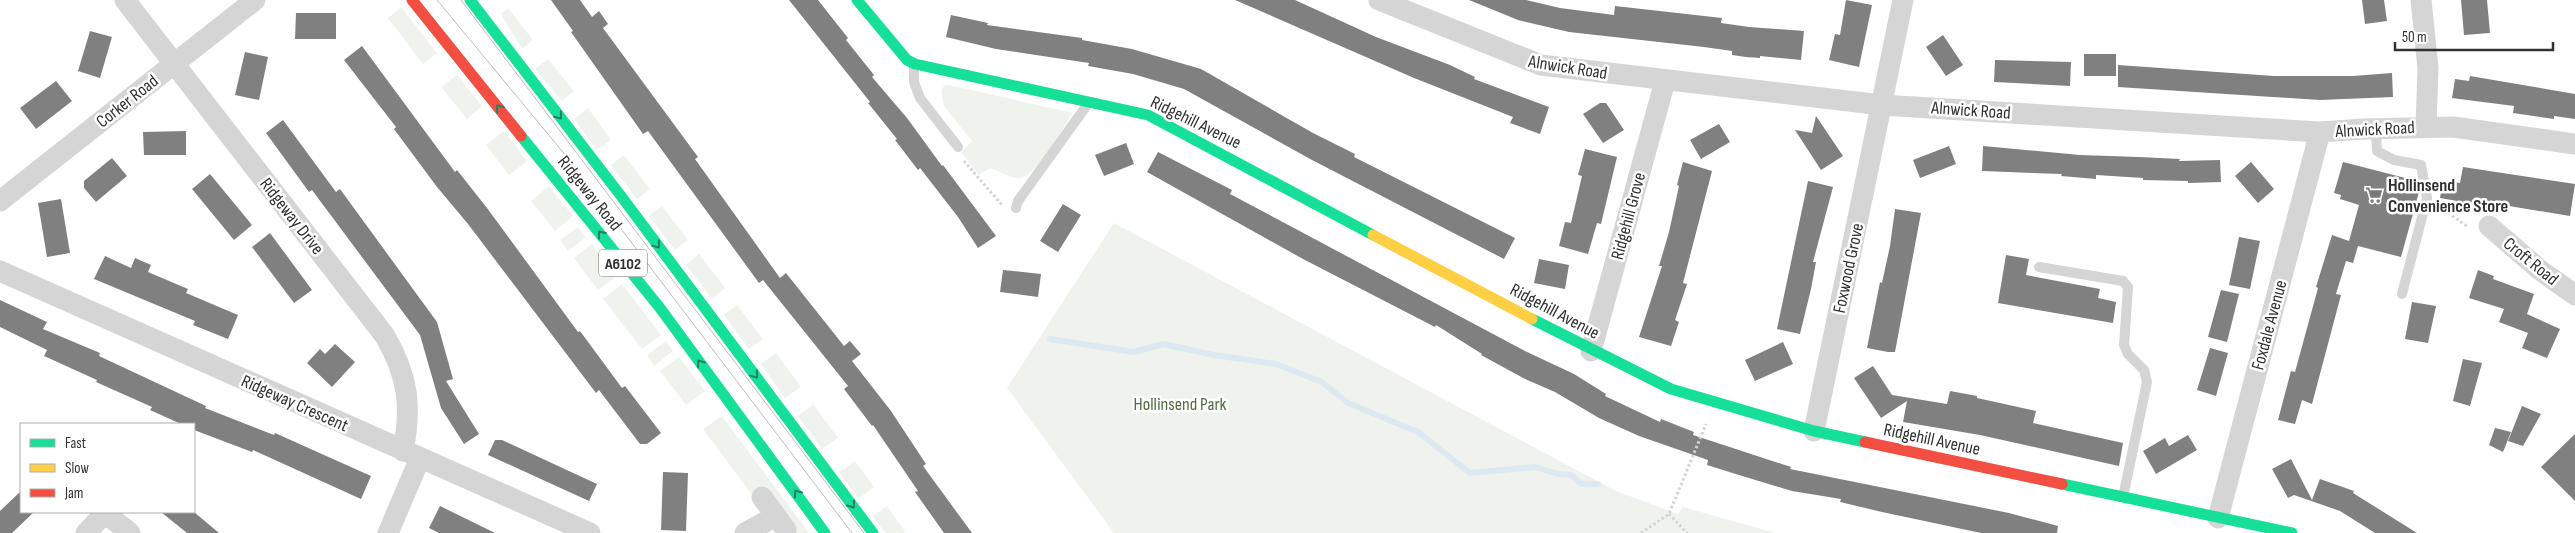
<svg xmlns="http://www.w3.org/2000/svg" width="2575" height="533" viewBox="0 0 2575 533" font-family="'Sofia Sans Condensed',sans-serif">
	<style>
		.green { fill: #f0f3ed }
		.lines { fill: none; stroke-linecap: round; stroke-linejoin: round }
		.stream { stroke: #dde9f1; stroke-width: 6 }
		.building { fill: #808080 }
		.path { stroke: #d4d4d4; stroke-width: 3; stroke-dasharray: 2.5 2.5; stroke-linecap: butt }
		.lane { stroke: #d5d5d5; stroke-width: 10 }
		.street { stroke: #d5d5d5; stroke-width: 21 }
		.fast { stroke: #16e098; stroke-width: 11 }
		.slow { stroke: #ffcf43; stroke-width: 11 }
		.jam { stroke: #f24e42; stroke-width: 11 }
		.tram { stroke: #bdbdbd; stroke-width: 1 }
		.oneway { stroke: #25805f }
		.labels { text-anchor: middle; stroke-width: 5; stroke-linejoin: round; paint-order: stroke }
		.shield { fill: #fff; stroke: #6f6f6f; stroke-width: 1 }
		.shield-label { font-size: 16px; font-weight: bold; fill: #313131 }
		.street-label { font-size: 18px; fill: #313131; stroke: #fff }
		.poi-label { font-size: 18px; font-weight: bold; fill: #313131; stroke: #fff; text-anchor: start }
		.park-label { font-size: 18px; fill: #536b40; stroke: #fff }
	</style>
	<rect width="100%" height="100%" fill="#fff"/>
	<!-- green -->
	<path class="green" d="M401,7l36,46 -14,11 -35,-46z
		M508,8l25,32 -11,9 -21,-35z
		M548,59l26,32 -12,10 -27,-32z
		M457,75l25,31 -15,13 -26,-32z
		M945,85h4l124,28c-10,14 -37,64 -53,65 -9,1 -21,-7 -30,-10l-11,7 -18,-23 11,-11 -28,-35 -3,-16z
		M588,108l23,32 -14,10 -23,-31z
		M504,131l23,30 -18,14 -23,-30z
		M624,155l26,34 -13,10 -26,-34z
		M549,186l24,30 -18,15 -24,-30z
		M662,206l26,34 -13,10 -26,-34z
		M1114,223l502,268 62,23 5,-7 92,26h-661l-107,-145z
		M578,227l8,10 -18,14 -8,-11z
		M592,244l24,33 -18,13 -24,-32z
		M699,254l26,34 -13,11 -26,-34z
		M622,284l39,51 -19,14 -39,-50z
		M737,305l26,34 -14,10 -25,-34z
		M666,341l7,10 -19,15 -7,-11z
		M776,353l25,34 -16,11 -24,-34z
		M679,357l26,34 -19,14 -26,-34z
		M813,404l25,34 -16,11 -24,-33z
		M722,416l87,117h-16l-40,-37 -50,-67z
		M855,461l19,26 -16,12 -19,-27z
		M887,506l19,27h-21l-12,-17z"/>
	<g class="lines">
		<!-- stream -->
		<path class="stream" d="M1050,339l84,13 29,-8 51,11 62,9 46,18 26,21 70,29 52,41 65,-6 23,7 13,1 11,9h16"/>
	</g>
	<!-- building -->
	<path class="building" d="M551,0h29l12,17 7,-6 9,13 -5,4 95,129 -3,2 85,119 6,-5 58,73 6,-5 11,13 -9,7 39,50 35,53 -3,2 49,67h-28l-29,-41 3,-1 -45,-66 -1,1 -28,-37 4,-3 -85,-106 -4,3 -111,-152 -5,3 -72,-102 2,-1z
		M789,0h29l30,38 -2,2 28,35 -2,2 35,41 35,48 1,-1 53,71 -18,12 -20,-31 -38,-49 -2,2 -23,-30 2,-1 -29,-36 2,-1z
		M1235,0h60l81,37 74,28 25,12 -1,2 75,28 -9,27 -30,-11 3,-6 -99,-39z
		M1469,0h57l34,8 54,7 1,-9 107,12 -1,5 28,4 55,4 -3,29 -41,-4v2l-14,-1 -14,-2v-4l-28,-4 -135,-15 -51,-12z
		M1846,0l26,5 -13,62 -30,-7 6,-26 5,1z
		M2362,0h22l3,21 -22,3z
		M2461,0h26l3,33 -26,2z
		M296,13h40v26h-41z
		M951,15l37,8 -1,2 95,13v2l50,9 69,20 112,64 42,21 -1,3 161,81 -11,21 -192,-99 -128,-71 -51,-15 -45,-8 1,-3 -93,-14 -50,-12z
		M90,31l22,6 -12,41 -22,-7z
		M1943,35l20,30 -17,11 -20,-29z
		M362,46l93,126 2,-2 30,38 91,124 2,-1 42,57 3,-2 36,47 -14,11h-7l-41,-54 -3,3 -128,-169 -31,-37 -43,-58 2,-2 -52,-67z
		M245,52l23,5 -9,43 -24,-5z
		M2084,54h32v22h-32z
		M1995,60l76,2 -1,24 -76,-4z
		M2118,65l156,11h79l39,-3 1,24 -73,3 -202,-13z
		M2470,76l105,18v25l-21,-3v3l-41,-6 1,-7 -62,-8 3,-19 14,2z
		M56,81l16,20 -36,28 -16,-21z
		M1600,103h6l18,27 -21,13 -20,-29z
		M1816,116l27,40 -22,14 -26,-40 17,3z
		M283,120l53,72 4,-3 97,133 16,57 -7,2 33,53 -15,10 -23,-36 -21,-73 -108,-145 -3,2 -43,-59z
		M1719,124l11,18 -29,17 -11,-19z
		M186,131v24h-42l-1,-23z
		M1126,143l8,21 -30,12 -9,-21z
		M1949,146l7,18 -36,14 -7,-18z
		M1983,146l97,9 59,2 41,2 -1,2 41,-1 1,22 -33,1v-2l-45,-1v-2l-47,-3v4l-35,-3 1,-2 -80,-3z
		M1585,149l32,8 -16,67 -4,-1 -9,31 -29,-8 6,-24 6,1 11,-47 -4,-1z
		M1158,152l74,38 -2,4 295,157 49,23 32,20 -1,2 55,26 1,-3 33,13 -1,3 98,32 -1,2 219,44 49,13 -1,7h-76l-99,-21 -42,-10 1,-3 -49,-8 -53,-16 -32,-10 1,-5 -69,-24 -40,-18 -44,-26 -30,-13 -44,-24 1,-1 -46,-29 -1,2 -132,-68 -156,-87z
		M112,158l15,18 -31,26 -12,-14v-7z
		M1683,162l29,9 -29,112 4,1 -12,36 4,2 -8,24 -32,-9 23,-71h-3l10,-34 10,-46 -2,-1z
		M2251,162l23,27 -16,14 -23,-27z
		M2343,162l74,19 2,11 -18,65 -43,-11 -5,17 -7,-2 -10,33 5,1 -29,109 -10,-4 -7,24 -17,-4 13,-49 4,1 23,-84 -2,-1 16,-52 17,6 10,-36 -19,-6 1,-4 -7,-2z
		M2463,167l112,17 -5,32 -73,-12v4l-57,-10 3,-18 17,3z
		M210,174l42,51 -18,15 -42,-51z
		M1808,181l25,6 -20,75h3l-5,27 -11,45 -23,-5z
		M61,199l9,54 -23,4 -9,-54z
		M1063,204l18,11 -23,37 -18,-11z
		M1895,209l26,4 -26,139h-7l-21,-4 13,-66 2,1 8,-37z
		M270,233l42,57 -18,13 -42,-56z
		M2239,237l21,4 -10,48 -21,-4z
		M2006,255l23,4 -3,16 74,14 -2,9 18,4 -3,21 -115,-20z
		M105,256l26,12 4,-10 16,7 -3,7 40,17 -2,4 52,22 -10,24 -35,-14 2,-4 -101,-42z
		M1539,259l30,6 -4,24 -31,-6z
		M1003,270l38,4 -3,23 -38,-5z
		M2478,270l16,6 -1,3 41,15 -7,20 33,15 -13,29 -25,-10 6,-15 -29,-11 5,-13 -35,-11z
		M2221,290l18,4 -12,48 -19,-5z
		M0,300l47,22 -4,7 57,24 -1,3 107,50 -1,2 69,27 1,-2 96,43 -10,23 -108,-49 -1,2 -58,-22v-6h-13l-31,-14 2,-3 -56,-25 1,-2 -53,-24 3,-6 -47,-23z
		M2412,302l24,4 -8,37 -23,-4z
		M1783,342l10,22 -38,17 -10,-21z
		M335,344l20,18 -23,25 -25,-24 13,-14 5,5z
		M2210,348l18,5 -12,43 -19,-6z
		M2463,359l19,4 -12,43 -17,-5z
		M1873,366l19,29 55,9 3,-13 27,5v2l59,13 -3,12 90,20 -4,23 -139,-31 -77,-13 4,-21 -26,17 -27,-40z
		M2522,406l19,8 -18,32 -15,-5z
		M2495,428l16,4 -8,20 -14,-7z
		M2575,434v67l-34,-34z
		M2188,435l9,15 -41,24 -13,-23 22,-13 4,8z
		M495,440h7l95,44 -8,17 -101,-46z
		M2291,459l21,41 8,-21 34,12 -1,2 64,40h-42l-35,-22 -46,-16 -6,3 -16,-29z
		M663,472l25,1 -2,58 -25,-1z
		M21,491v21h13l-22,21h-12v-22z
		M440,506l55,27h-56l-10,-5z
		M161,512h33l25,21h-32z"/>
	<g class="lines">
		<!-- path -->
		<path class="path" d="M964,161l38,44
			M2440,207l28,20
			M1669,514l18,19
			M1641,533l28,-19 37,-90"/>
		<!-- lane -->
		<path class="lane" d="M914,65v17l6,16 38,49
			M2376,128l1,23 17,9 27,5 6,33 -25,96
			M1016,208l2,-7 69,-96
			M2039,267l84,14 5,6 -4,58 4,9 16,16 3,12 -24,115"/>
		<!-- street -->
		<path class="street" d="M125,0l260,336c23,40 27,70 18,115
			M1379,0l162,65 341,40 438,27 43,-3 90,-2 122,17
			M2421,0l7,68 -2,59
			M0,201l255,-201
			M2489,226l51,44 35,25
			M0,271l590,262
			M1591,351l74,-270
			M1814,431l89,-431
			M762,497l24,33
			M2218,518l102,-386
			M86,533l19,-20 25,20
			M388,533l32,-75
			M745,533l31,-17"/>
		<!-- fast -->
		<path class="fast" d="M470,0l151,196 252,337
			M857,0l50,60 8,4 233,51 225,120
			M521,136l139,172 165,225
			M1532,319l139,70 143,42 51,11
			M2062,484l230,49"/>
		<!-- slow -->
		<path class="slow" d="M1373,235l159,84"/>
		<!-- jam -->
		<path class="jam" d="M412,0l109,136
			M1865,442l197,42"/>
		<!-- tram -->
		<path class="tram" d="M437,0l125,151 290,382
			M461,0l403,533"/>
	</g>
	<!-- one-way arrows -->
	<defs><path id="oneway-chevron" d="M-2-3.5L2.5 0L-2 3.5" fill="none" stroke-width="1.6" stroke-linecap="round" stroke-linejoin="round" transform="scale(1.25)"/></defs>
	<g class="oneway">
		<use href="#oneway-chevron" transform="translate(499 108) rotate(-129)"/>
		<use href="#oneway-chevron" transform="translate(559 116) rotate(52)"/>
		<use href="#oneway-chevron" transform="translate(601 234) rotate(-129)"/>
		<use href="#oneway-chevron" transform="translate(657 245) rotate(53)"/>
		<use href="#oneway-chevron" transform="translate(700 363) rotate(-126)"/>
		<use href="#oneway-chevron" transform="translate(755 375) rotate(53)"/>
		<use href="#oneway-chevron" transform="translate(797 493) rotate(-126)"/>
		<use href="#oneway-chevron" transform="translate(852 505) rotate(54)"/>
	</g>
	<!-- icons -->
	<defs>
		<g id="supermarket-bare" transform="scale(1.35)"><path d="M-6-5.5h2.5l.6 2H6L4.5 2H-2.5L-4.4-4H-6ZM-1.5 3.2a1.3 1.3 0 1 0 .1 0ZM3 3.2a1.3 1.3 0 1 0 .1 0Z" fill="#797979" stroke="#fff" stroke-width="2.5" paint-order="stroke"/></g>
	</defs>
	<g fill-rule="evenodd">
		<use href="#supermarket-bare" x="2374" y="195"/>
	</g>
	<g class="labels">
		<!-- shield labels -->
		<rect class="shield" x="599" y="249.5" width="48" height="27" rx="4"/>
		<g class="shield-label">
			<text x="623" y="269">A6102</text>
		</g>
		<!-- street labels -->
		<g class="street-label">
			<text transform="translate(1568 67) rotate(9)" y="6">Alnwick Road</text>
			<text transform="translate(127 101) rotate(-38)" y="6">Corker Road</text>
			<text transform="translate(1971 110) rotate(4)" y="6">Alnwick Road</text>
			<text transform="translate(1196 122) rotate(26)" y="6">Ridgehill Avenue</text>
			<text transform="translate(2375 129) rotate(-3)" y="6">Alnwick Road</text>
			<text transform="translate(590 193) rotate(51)" y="6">Ridgeway Road</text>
			<text transform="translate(292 216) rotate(52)" y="6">Ridgeway Drive</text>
			<text transform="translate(1628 216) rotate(-75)" y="6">Ridgehill Grove</text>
			<text transform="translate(2531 261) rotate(39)" y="6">Croft Road</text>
			<text transform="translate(1848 268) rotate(-78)" y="6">Foxwood Grove</text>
			<text transform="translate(1555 311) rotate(28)" y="6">Ridgehill Avenue</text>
			<text transform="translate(2269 325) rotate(-75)" y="6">Foxdale Avenue</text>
			<text transform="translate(295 403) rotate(24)" y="6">Ridgeway Crescent</text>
			<text transform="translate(1932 439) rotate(12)" y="6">Ridgehill Avenue</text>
		</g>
		<!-- poi labels -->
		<g class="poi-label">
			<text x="2388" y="191">Hollinsend<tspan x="2388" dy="21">Convenience Store</tspan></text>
		</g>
		<!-- park labels -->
		<g class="park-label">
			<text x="1180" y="410">Hollinsend Park</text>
		</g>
	</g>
	<!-- legend -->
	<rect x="20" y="423" width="175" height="90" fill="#ffffff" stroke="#adadad"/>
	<rect x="30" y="439" width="25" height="8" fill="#16e098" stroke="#adadad"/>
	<text x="65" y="448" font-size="15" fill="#313131">Fast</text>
	<rect x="30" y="464" width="25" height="8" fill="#ffcf43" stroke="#adadad"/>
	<text x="65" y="473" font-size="15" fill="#313131">Slow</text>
	<rect x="30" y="489" width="25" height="8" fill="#f24e42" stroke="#adadad"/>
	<text x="65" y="498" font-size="15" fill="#313131">Jam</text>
	<!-- scale -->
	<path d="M2395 42v8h158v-8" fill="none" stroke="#313131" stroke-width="2.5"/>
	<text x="2402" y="42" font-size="15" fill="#313131" stroke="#ffffff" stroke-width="4" paint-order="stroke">50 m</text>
</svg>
